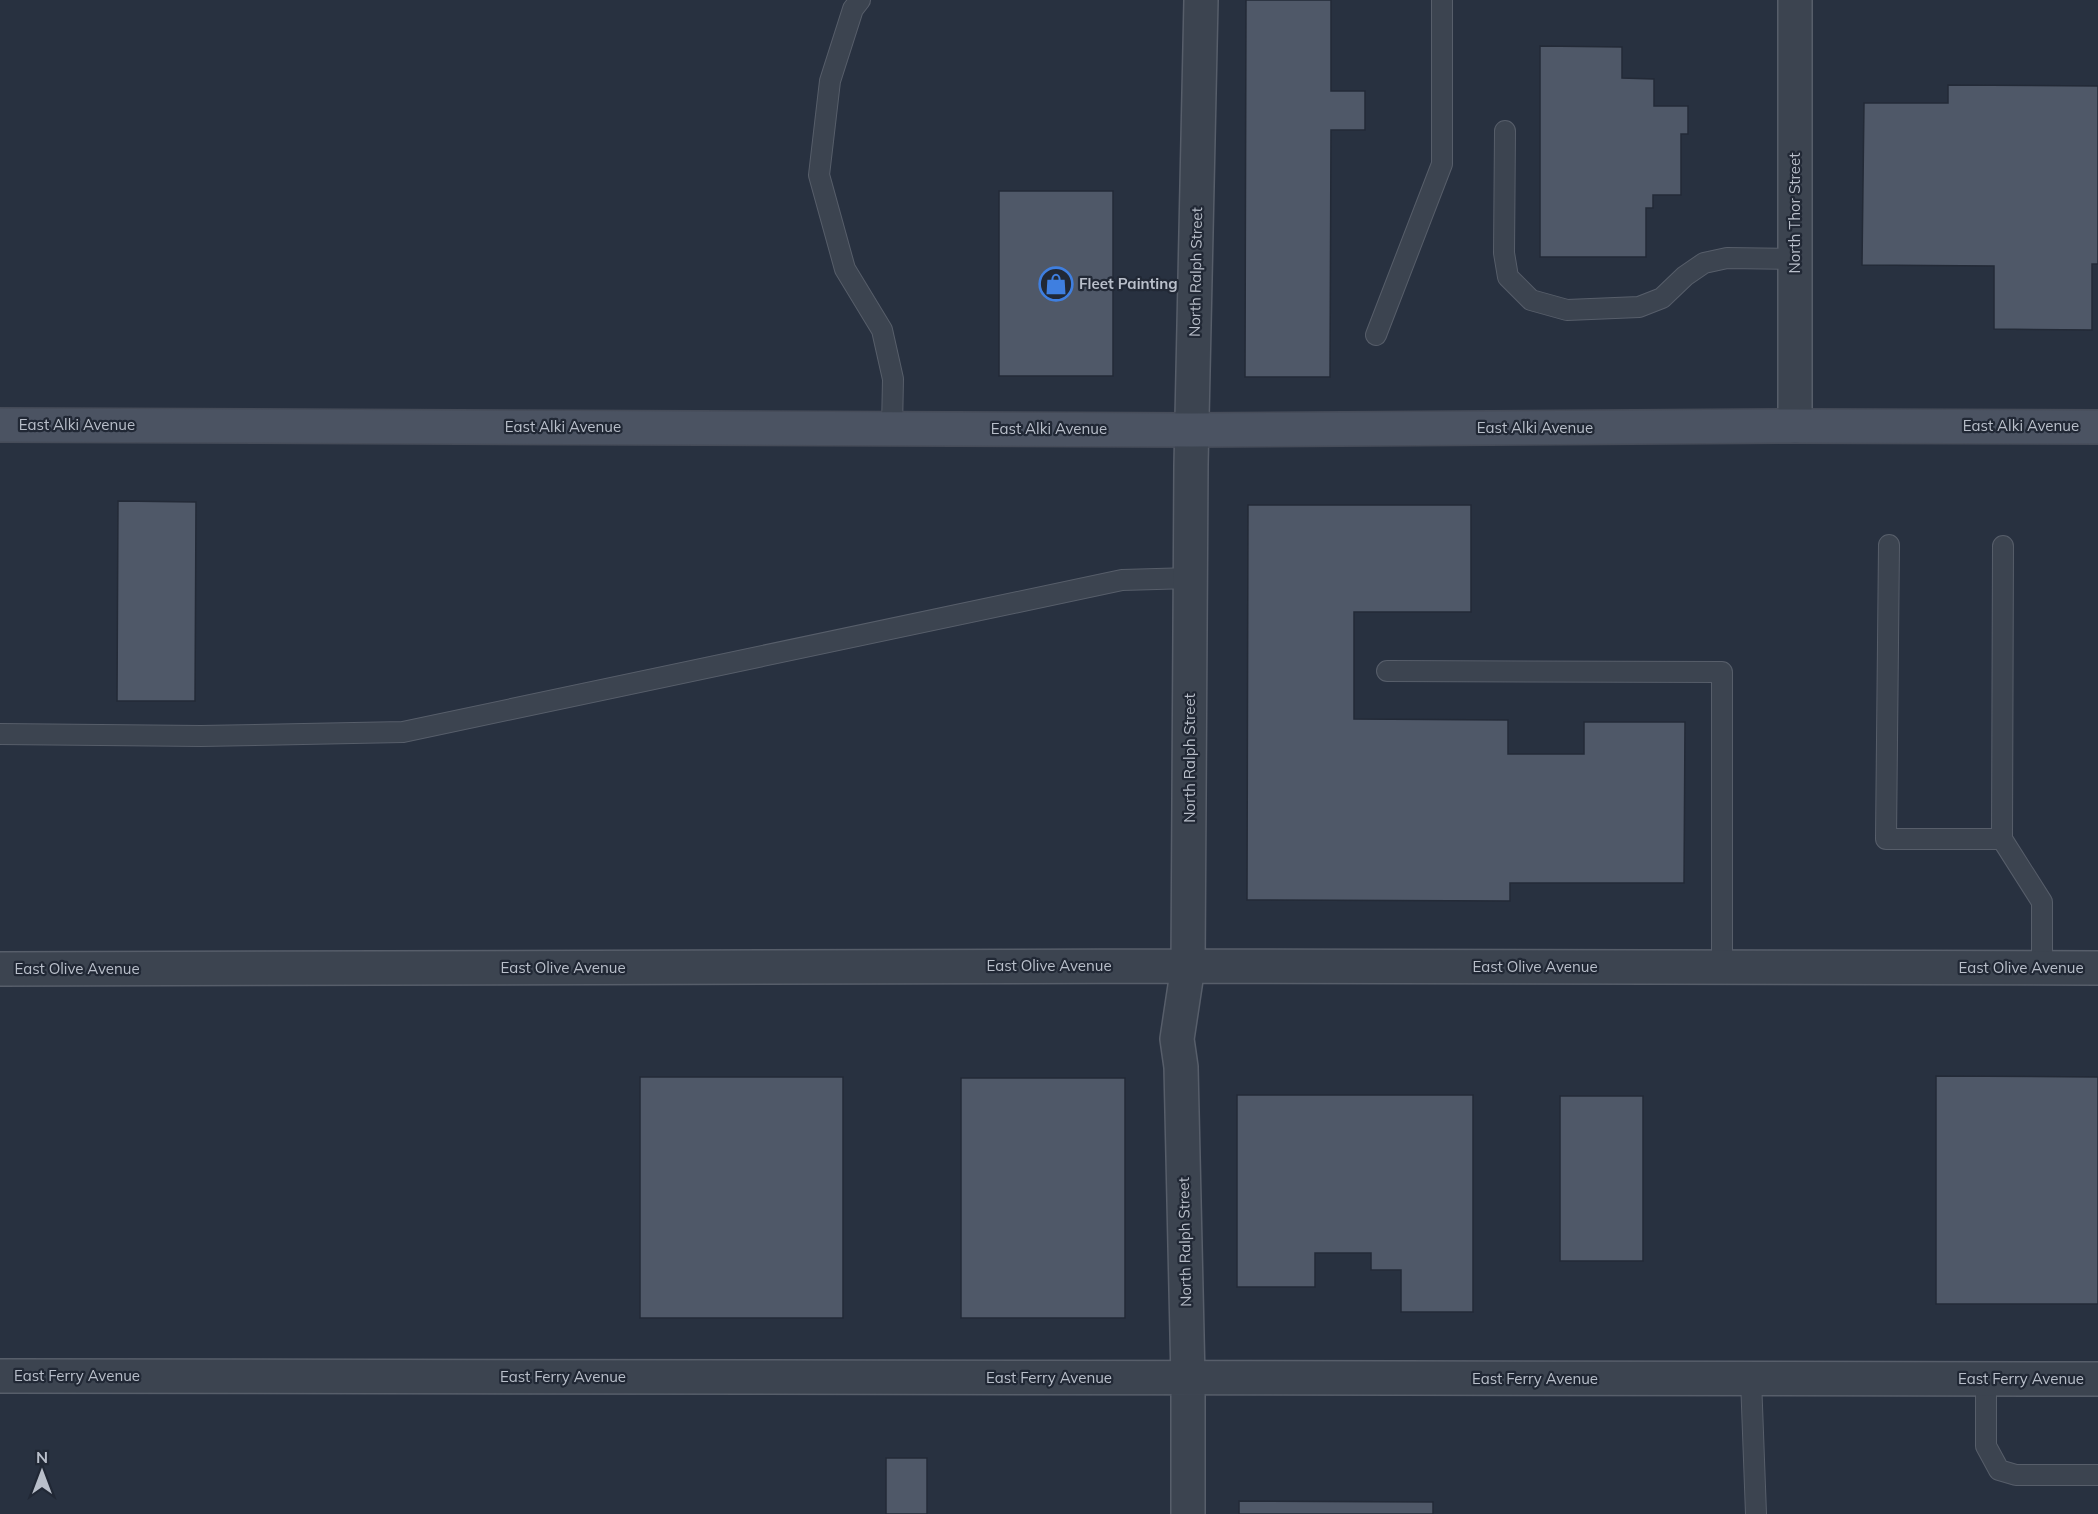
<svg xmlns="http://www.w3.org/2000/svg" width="2098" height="1514" viewBox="0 0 2098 1514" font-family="Mulish,sans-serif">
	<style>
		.building { fill: #4f5868; stroke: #232a37; stroke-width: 1.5 }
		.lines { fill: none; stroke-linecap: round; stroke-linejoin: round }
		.lane-casing { stroke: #575e6a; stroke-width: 22 }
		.street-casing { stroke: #575e6a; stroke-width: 36 }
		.secondary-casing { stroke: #464c59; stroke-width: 36 }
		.lane { stroke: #3c4450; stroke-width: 20 }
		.street { stroke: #3c4450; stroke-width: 33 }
		.secondary { stroke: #4b5362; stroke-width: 33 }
		.labels { text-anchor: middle; stroke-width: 4.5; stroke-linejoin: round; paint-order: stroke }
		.street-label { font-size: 15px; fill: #b9bfca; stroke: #212835 }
		.poi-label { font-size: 15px; font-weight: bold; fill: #b9bfca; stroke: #212835; text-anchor: start }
	</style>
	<rect width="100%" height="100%" fill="#283140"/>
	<!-- building -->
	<path class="building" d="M1246,0h85v91h34v39h-34l-1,247h-85z
		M1540,46l82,1v31l32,1v27h34v28h-7v61h-28v13h-7v49h-106z
		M1948,85l150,1v178h-6v66l-98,-1v-63l-132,-1 2,-162h84z
		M999,191h114v185h-114z
		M118,501l78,1 -1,199h-78z
		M1248,505h223v107h-117v107l154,1v34h76v-32h101l-1,161h-174v18l-263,-1z
		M1936,1076l162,1v227h-162z
		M640,1077h203v241h-203z
		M961,1078h164v240h-164z
		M1237,1095h236v217h-72v-42h-30v-17h-56v34h-78z
		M1560,1096h83v165h-83z
		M886,1458h41v56h-41z
		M1239,1501l194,1v12h-194z"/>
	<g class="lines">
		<!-- lane casing -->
		<g class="lane-casing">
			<path id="lane" d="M860,0l-7,9 -23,72 -11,94 26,94 37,61 11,49 -1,49
				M1505,131l-1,122 4,24 23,23 36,10 72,-3 23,-9 23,-22 19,-13 23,-5 68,1
				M1376,335l66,-171v-164
				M1889,545l-3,294h116
				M2003,546l-1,293 40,63v66
				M1387,671l335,1v295
				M0,734l201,2 202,-4 719,-152 69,-2
				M1751,1379l5,135
				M1986,1379v67l13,24 17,5h82"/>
		</g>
		<!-- street casing -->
		<g class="street-casing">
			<path id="street" d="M1795,0v426
				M0,969l1188,-3 910,2
				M0,1376l2098,3
				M1188,1514v-135l-7,-312 -4,-28 11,-73 3,-501 10,-465"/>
		</g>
		<!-- secondary casing -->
		<g class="secondary-casing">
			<path id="secondary" d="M0,425l1192,5 603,-4 303,1"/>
		</g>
		<!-- lane -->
		<use href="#lane" class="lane"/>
		<!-- street -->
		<use href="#street" class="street"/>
		<!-- secondary -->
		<use href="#secondary" class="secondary"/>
	</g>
	<!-- icons -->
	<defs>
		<g id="shop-ring" transform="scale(1.725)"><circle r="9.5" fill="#212835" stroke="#3f7fe0" stroke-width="1.5"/><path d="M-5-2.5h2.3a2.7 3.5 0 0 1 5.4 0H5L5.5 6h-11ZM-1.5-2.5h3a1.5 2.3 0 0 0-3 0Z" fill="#3f7fe0"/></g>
	</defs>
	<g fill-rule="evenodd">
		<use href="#shop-ring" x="1056" y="284"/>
	</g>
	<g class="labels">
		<!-- street labels -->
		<g class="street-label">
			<text transform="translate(1795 213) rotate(-90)" y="5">North Thor Street</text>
			<text transform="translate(1196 272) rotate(-89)" y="5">North Ralph Street</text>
			<text x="77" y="430">East Alki Avenue</text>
			<text x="2021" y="431">East Alki Avenue</text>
			<text x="563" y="432">East Alki Avenue</text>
			<text x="1535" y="433">East Alki Avenue</text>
			<text x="1049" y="434">East Alki Avenue</text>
			<text transform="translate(1190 758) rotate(-90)" y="5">North Ralph Street</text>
			<text x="1049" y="971">East Olive Avenue</text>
			<text x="1535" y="972">East Olive Avenue</text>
			<text x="563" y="973">East Olive Avenue</text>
			<text x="2021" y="973">East Olive Avenue</text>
			<text x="77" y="974">East Olive Avenue</text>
			<text transform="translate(1185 1242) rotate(-91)" y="5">North Ralph Street</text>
			<text x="77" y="1381">East Ferry Avenue</text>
			<text x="563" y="1382">East Ferry Avenue</text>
			<text x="1049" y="1383">East Ferry Avenue</text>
			<text x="1535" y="1384">East Ferry Avenue</text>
			<text x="2021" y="1384">East Ferry Avenue</text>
		</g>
		<!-- poi labels -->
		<g class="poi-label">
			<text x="1079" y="289">Fleet Painting</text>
		</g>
	</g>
	<!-- north arrow -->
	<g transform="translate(42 1472)" stroke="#212835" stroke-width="4.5" paint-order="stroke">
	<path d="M0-4.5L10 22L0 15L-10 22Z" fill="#b9bfca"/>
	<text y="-9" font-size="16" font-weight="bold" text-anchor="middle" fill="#b9bfca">N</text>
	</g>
</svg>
